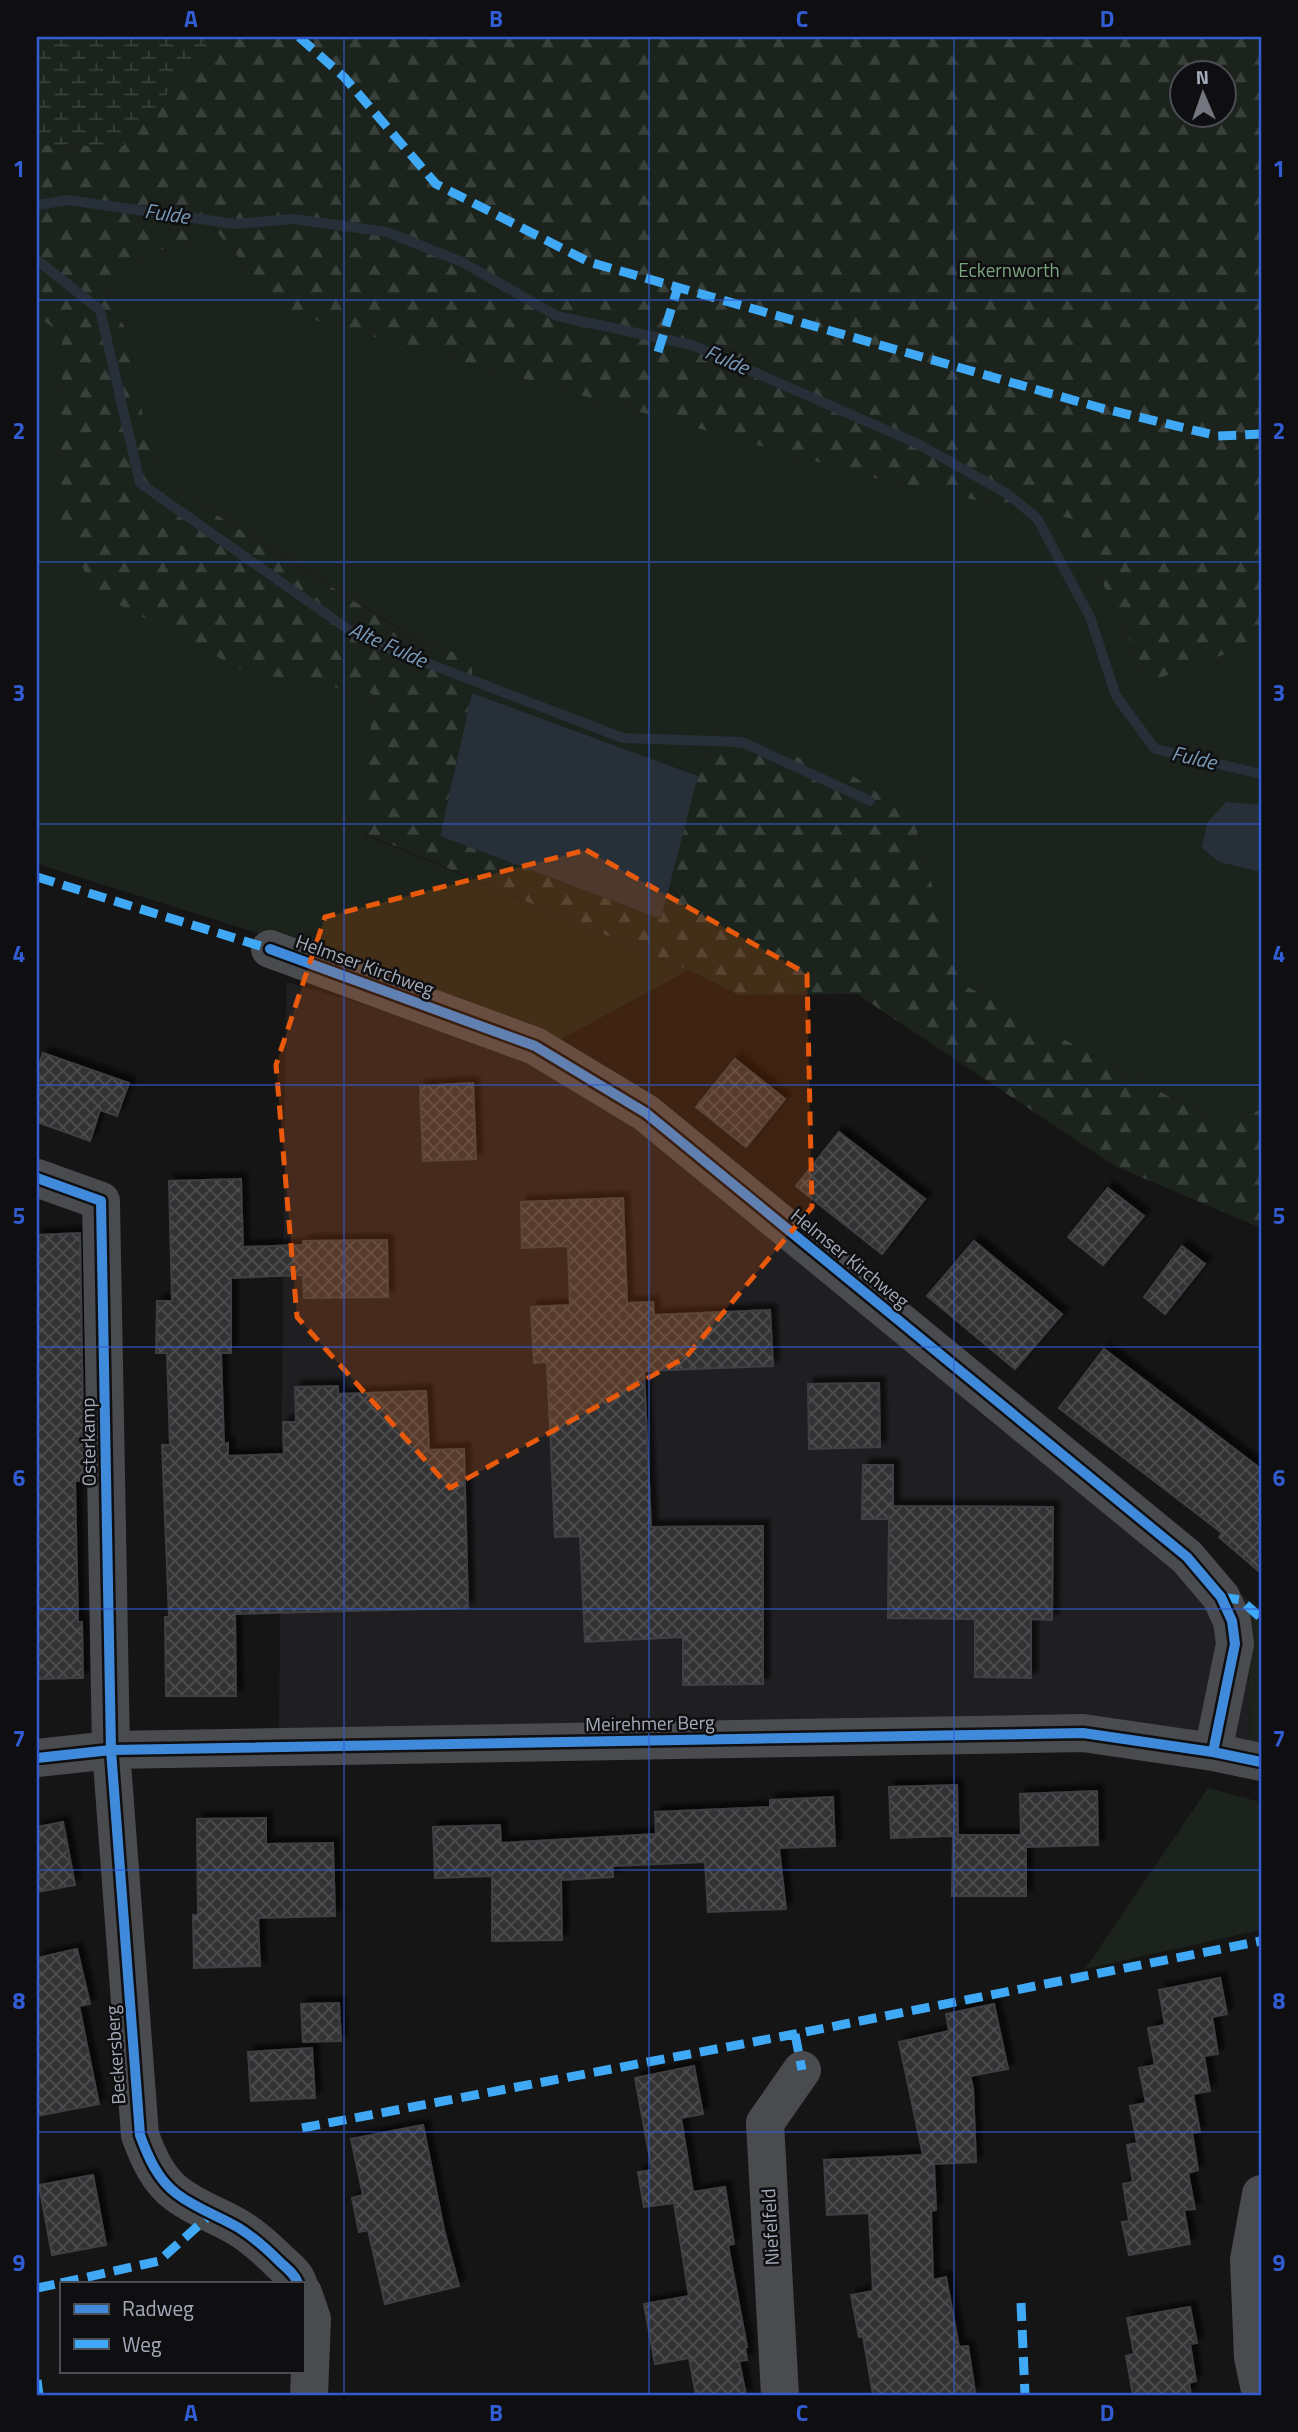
<svg xmlns="http://www.w3.org/2000/svg" width="1298" height="2432" viewBox="0 0 1298 2432" font-family="'Titillium Web',sans-serif">
	<style>
		.built { fill: #1f1f22 }
		.grass { fill: #1b231c }
		.forest { fill: url(#forest-firs); fill-rule: evenodd }
		.wetland { fill: url(#wetland-marsh) }
		.water { fill: #273038 }
		.lines { fill: none; stroke-linecap: round; stroke-linejoin: round }
		.stream { stroke: #273038; stroke-width: 10 }
		.building { fill: url(#building-cross-hatch); stroke: #3e3f42; stroke-width: 2; filter: url(#shadow) }
		.minor { stroke: #494b4e; stroke-width: 38 }
		.quiet { stroke: #3fa9f5; stroke-width: 9; stroke-dasharray: 18 9; stroke-linecap: butt }
		.cycleway-casing { stroke: #0f0f11; stroke-width: 15 }
		.cycleway { stroke: #408adc; stroke-width: 10 }
		.marked { fill: #e8590c; fill-opacity: 0.2; stroke: #e8590c; stroke-width: 5; stroke-dasharray: 14 9; stroke-linejoin: round }
		.grid { fill: none; stroke: #315cd3; stroke-width: 2; stroke-opacity: 0.55 }
		.labels { text-anchor: middle; stroke-width: 5; stroke-linejoin: round; paint-order: stroke }
		.park-label { font-size: 19px; fill: #7aa57d; stroke: #0f0f11 }
		.street-label { font-size: 19px; fill: #a5aab8; stroke: #0f0f11 }
		.water-label { font-size: 21px; font-style: italic; fill: #7899b6; stroke: #0f0f11 }
		.neatline { fill: none; stroke: #315cd3; stroke-width: 2.5 }
		.grid-label { font-size: 23px; text-anchor: middle; font-weight: bold; fill: #315cd3 }
	</style>
	<defs>
		<pattern id="forest-firs" width="22" height="20" patternUnits="userSpaceOnUse" patternTransform="scale(1.75)"><rect width="22" height="20" fill="#1b231c"/><path d="M5 1l3.5 6h-7zM16 11l3.5 6h-7z" fill="#39403b"/></pattern>
		<pattern id="wetland-marsh" width="20" height="14" patternUnits="userSpaceOnUse" patternTransform="scale(1.75)"><rect width="20" height="14" fill="#1b231c"/><path d="M1 5h8M5 5V1M11 12h8M15 12V8" fill="none" stroke="#39403b"/></pattern>
		<pattern id="building-cross-hatch" width="8" height="8" patternUnits="userSpaceOnUse" patternTransform="scale(1.75)"><rect width="8" height="8" fill="#333335"/><path d="M0 0l8 8M0 8l8-8" fill="none" stroke="#4e4e50"/></pattern>
		<filter id="shadow"><feDropShadow dx="6" dy="-6" stdDeviation="2" flood-color="#0009"/></filter>
	</defs>
	<rect width="100%" height="100%" fill="#151515"/>
	<!-- built -->
	<path class="built" d="M286,982l249,72 113,75 599,470 3,142 -971,-13z"/>
	<!-- grass -->
	<path class="grass" d="M216,231l70,81 613,173 174,34 76,163 112,-41v469l-49,10 -253,-138 -46,-165 -197,-84 -18,43 -226,-83v-35l-53,-17 -263,-164 -32,-151 -19,-32 40,-39z
		M37,315l25,20 -1,194 185,143 127,22 -9,140 325,136 -133,72 -247,-93 -272,-85z
		M1247,1599l14,11v133l-11,-2z
		M1208,1788l53,14v128l-176,39z"/>
	<!-- forest -->
	<path class="forest" d="M200,37h1061v604l-112,41 -76,-163 -174,-34 -613,-173 -70,-81 -71,24 -40,39 19,32 32,151 262,164 54,17v35l-32,143 221,83 37,-143 18,-43 131,39 66,45 46,165 253,138 49,-10v118l-146,-62 -258,-172 -118,1 -50,-25 -325,-137 9,-139 -127,-22 -149,-79 -36,-64 1,-194 -25,-20v-170l86,1 84,-99zM1182,74h42v42h-42z"/>
	<!-- wetland -->
	<path class="wetland" d="M37,37h163l7,10 -84,99 -86,-1z"/>
	<!-- water -->
	<path class="water" d="M472,693l226,83 -37,143 -221,-83z
		M1226,802l35,3v67l-42,-10 -17,-14 5,-25z"/>
	<g class="lines">
		<!-- stream -->
		<path class="stream" d="M37,205l31,-5 167,24 59,-5 93,13 75,30 95,54 135,29 226,99 88,49 31,25 53,99 26,79 39,53 106,25
			M37,260l63,50 40,173 219,154 264,101 119,4 128,59"/>
	</g>
	<!-- building -->
	<path class="building" d="M43,1053l86,30 -12,33 -17,-6 -10,31 -53,-19v-51z
		M735,1059l50,40 -39,48 -50,-40z
		M473,1083l3,76 -53,2 -3,-75z
		M839,1132l86,67 -43,55 -86,-68z
		M241,1179l2,68 60,-2v-4l84,-1 1,57 -84,1 -1,-23 -72,3v75h-10l3,91 4,-1v13l56,-2 -1,-32h13l-1,-35 43,-1v8l88,-3 3,59 35,-1 4,159 -233,6 1,82h-70l-1,-79h4l-7,-172h8l-3,-92h-11l1,-52h15l-3,-120z
		M1108,1188l36,28 -41,49 -35,-28z
		M623,1198l4,105 26,-1 1,13 116,-5 3,56 -129,5 7,156 112,-1v158l-80,1v-48l-98,5 -5,-106 -25,1 -8,-175 -13,1 -3,-56 39,-2 -2,-59 -46,2 -1,-46z
		M80,1233l4,248h-9l3,141h4l1,56 -46,1v-444z
		M974,1241l88,73 -47,55 -88,-73z
		M1182,1246l23,18 -40,50 -21,-17z
		M1104,1349l157,120v104l-42,-36 3,-4 -163,-125z
		M879,1383l1,64 -71,2 -1,-65z
		M863,1465h30v41l160,1 -1,113 -21,-1v59l-56,-1v-58l-87,-1 1,-99h-27z
		M957,1785l1,50h63l-1,-41 77,-3 1,54 -72,2v49h-74l1,-60 -62,2 -2,-51z
		M833,1797l2,49 -56,2 7,61 -78,3 -3,-50 -92,4v11l-52,3 1,60 -70,1v-65l-57,2 -2,-51 67,-2 1,18 155,-9 -1,-22 115,-5v-7z
		M266,1818v26l67,-1 2,73 -77,2 2,48 -66,2 -1,-53h5l-1,-96z
		M63,1822l12,63 -38,7v-65z
		M77,1949l13,55 -11,2 20,98 -62,12v-158z
		M1220,1978l7,36 -15,3 6,37 -14,2 6,35 -17,3 7,38 -8,1 6,37 -10,3 7,36 -11,1 6,34 -61,11 -7,-33 7,-1 -6,-37 10,-2 -6,-37 10,-2 -7,-37 16,-3 -7,-35 16,-3 -7,-37 17,-3 -6,-35z
		M339,2003l2,38 -38,1 -2,-38z
		M994,2004l14,65 -38,7 3,12 3,74 -42,2 2,46 -5,1 2,69 13,-3 13,70 9,-1 7,46 -26,3h-76l-10,-59 -4,1 -8,-42 22,-4 -4,-78 -42,2 -3,-55 99,-5 -24,-113 50,-11 -3,-17z
		M312,2048l3,50 -64,3 -3,-49z
		M694,2066l9,48 -22,4 12,74 32,-5 9,57 -6,1 19,102h-2l2,13 -8,1 7,34h-50l-7,-37 -34,6 -11,-60 45,-8 -15,-93 -30,4 -6,-35 14,-2 -17,-92z
		M423,2125l21,105 15,56 -74,18 -17,-74 -9,2 -7,-34 11,-3 -12,-56z
		M93,2175l13,70 -54,10 -13,-70z
		M1190,2307l7,36 -7,1 6,37 -7,2 2,12h-58l-7,-39 8,-2 -7,-36z"/>
	<g class="lines">
		<!-- minor -->
		<path class="minor" d="M270,949l265,97 111,67 541,444 34,40 11,24 3,23 -22,108
			M37,1178l64,23 10,549 29,385c8,22 18,45 37,59 20,15 42,22 62,34 16,10 29,22 42,35 7,6 14,12 17,20
			M37,1758l74,-8 972,-17 130,19 48,10
			M303,2293l9,26 -3,76
			M780,2395l-15,-272 37,-53
			M1261,2395l-8,-38 -4,-97 12,-66"/>
		<!-- quiet -->
		<path class="quiet" d="M299,37l45,40 92,107 153,78 512,146 117,28 43,-2
			M658,352l20,-65
			M37,877l233,72
			M1221,1597l20,3 20,18
			M795,2034l7,36
			M302,2128l493,-94 466,-93
			M61,2283l98,-22 51,-46
			M37,2288l24,-5
			M1021,2303l4,92
			M37,2380l2,15"/>
		<!-- cycleway casing -->
		<g class="cycleway-casing">
			<path id="cycleway" d="M270,949l265,97 111,67 541,444 34,40 11,24 3,23 -22,108
				M37,1178l64,23 10,549 29,385c8,22 18,45 37,59 20,15 42,22 62,34 16,10 29,22 42,35 7,6 14,12 17,20
				M37,1758l74,-8 972,-17 130,19 48,10"/>
		</g>
		<!-- cycleway -->
		<use href="#cycleway" class="cycleway"/>
	</g>
	<!-- marked area -->
	<path class="marked" d="M586,850l221,124 5,233 -126,150 -236,131 -153,-171 -21,-252 49,-148z"/>
	<!-- grid -->
	<path class="grid" d="M344,37v2358M649,37v2358M954,37v2358M37,300h1224M37,562h1224M37,824h1224M37,1085h1224M37,1347h1224M37,1609h1224M37,1870h1224M37,2132h1224"/>
	<g class="labels">
		<!-- park labels -->
		<g class="park-label">
			<text x="1009" y="277">Eckernworth</text>
		</g>
		<!-- street labels -->
		<g class="street-label">
			<text transform="translate(365 965) rotate(20)" y="7">Helmser Kirchweg</text>
			<text transform="translate(850 1258) rotate(39)" y="7">Helmser Kirchweg</text>
			<text transform="translate(88 1442) rotate(-91)" y="7">Osterkamp</text>
			<text transform="translate(650 1723) rotate(-1)" y="7">Meirehmer Berg</text>
			<text transform="translate(115 2055) rotate(-94)" y="7">Beckersberg</text>
			<text transform="translate(770 2227) rotate(-93)" y="7">Niefelfeld</text>
		</g>
		<!-- water labels -->
		<g class="water-label">
			<text transform="translate(167 214) rotate(8)" y="7">Fulde</text>
			<text transform="translate(727 360) rotate(24)" y="7">Fulde</text>
			<text transform="translate(388 645) rotate(24)" y="7">Alte Fulde</text>
			<text transform="translate(1194 758) rotate(13)" y="7">Fulde</text>
		</g>
	</g>
	<!-- border -->
	<rect width="1298" height="2432" fill="none" stroke="#0f0f11" stroke-width="77"/>
	<!-- legend -->
	<rect x="60" y="2282" width="245" height="91" fill="#0f0f11" stroke="#4b4d54" stroke-width="2"/>
	<rect x="74" y="2304" width="35" height="10" fill="#408adc" stroke="#4b4d54" stroke-width="2"/>
	<text x="122" y="2316" font-size="21" fill="#a5aab8">Radweg</text>
	<rect x="74" y="2339" width="35" height="10" fill="#3fa9f5" stroke="#4b4d54" stroke-width="2"/>
	<text x="122" y="2352" font-size="21" fill="#a5aab8">Weg</text>
	<!-- north arrow -->
	<g transform="translate(1203 94) rotate(358)"><circle r="33" fill="#0f0f11" stroke="#4b4d54" stroke-width="2"/>
	<path d="M0-5L12 26L0 18L-12 26Z" fill="#73767f"/>
	<text y="-10" font-size="19" font-weight="bold" text-anchor="middle" fill="#a5aab8">N</text>
	</g>
	<rect x="38" y="38" width="1222" height="2356" class="neatline"/>
	<g class="grid-label">
		<text x="191" y="27">A</text>
		<text x="496" y="27">B</text>
		<text x="802" y="27">C</text>
		<text x="1107" y="27">D</text>
		<text x="19" y="177">1</text>
		<text x="1279" y="177">1</text>
		<text x="19" y="439">2</text>
		<text x="1279" y="439">2</text>
		<text x="19" y="701">3</text>
		<text x="1279" y="701">3</text>
		<text x="19" y="962">4</text>
		<text x="1279" y="962">4</text>
		<text x="19" y="1224">5</text>
		<text x="1279" y="1224">5</text>
		<text x="19" y="1486">6</text>
		<text x="1279" y="1486">6</text>
		<text x="19" y="1747">7</text>
		<text x="1279" y="1747">7</text>
		<text x="19" y="2009">8</text>
		<text x="1279" y="2009">8</text>
		<text x="19" y="2271">9</text>
		<text x="1279" y="2271">9</text>
		<text x="191" y="2421">A</text>
		<text x="496" y="2421">B</text>
		<text x="802" y="2421">C</text>
		<text x="1107" y="2421">D</text>
	</g>
</svg>
